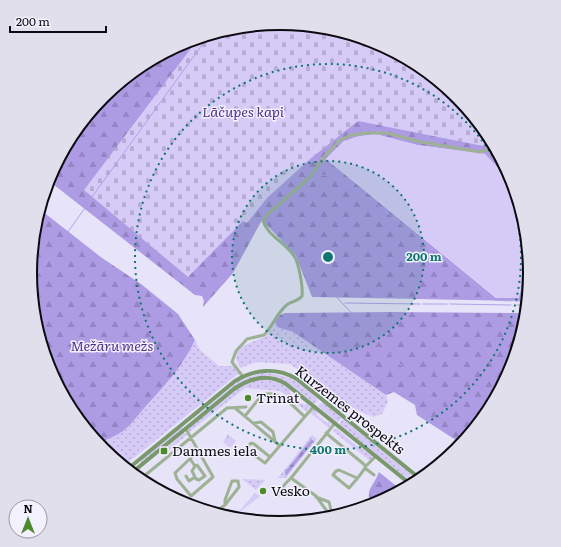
<svg xmlns="http://www.w3.org/2000/svg" width="561" height="547" viewBox="0 0 561 547" font-family="Literata,serif">
	<style>
		.grass { fill: url(#grass-dots) }
		.forest { fill: url(#forest-firs) }
		.cemetery { fill: url(#cemetery-stones) }
		.park { fill: url(#park-crowns) }
		.garden { fill: #d5cbf6 }
		.lines { fill: none; stroke-linecap: round; stroke-linejoin: round }
		.stream { stroke: #b3a0e9; stroke-width: 1 }
		.minor { stroke: #9db294; stroke-width: 3 }
		.secondary { stroke: #79986c; stroke-width: 4 }
		.ring { fill: none; stroke: #0f766e; stroke-width: 2; stroke-dasharray: 2 4 }
		.poi-dot { fill: #4c8a2a; stroke: #f4f1fe; stroke-width: 1.5 }
		.labels { text-anchor: middle; stroke-width: 3; stroke-linejoin: round; paint-order: stroke }
		.park-label { font-size: 14px; font-style: italic; fill: #51348a; stroke: #f4f1fe }
		.poi-label { font-size: 14px; fill: #0c0a11; stroke: #f4f1fe; text-anchor: start }
		.street-label { font-size: 14px; fill: #0c0a11; stroke: #f4f1fe }
		.rim { fill: none; stroke: #0c0a11; stroke-width: 2 }
		.centre { fill: #0f766e; stroke: #f4f1fe; stroke-width: 2 }
		.ring-label { font-size: 12px; text-anchor: middle; font-weight: bold; fill: #0f766e; stroke: #f4f1fe; stroke-width: 3; stroke-linejoin: round; paint-order: stroke }
	</style>
	<defs>
		<pattern id="grass-dots" width="8" height="8" patternUnits="userSpaceOnUse"><rect width="8" height="8" fill="#d5cbf6"/><path d="M2 2h.1M6 6h.1" fill="none" stroke="#b6add2" stroke-width="1.8" stroke-linecap="round"/></pattern>
		<pattern id="forest-firs" width="22" height="20" patternUnits="userSpaceOnUse"><rect width="22" height="20" fill="#ad9be4"/><path d="M5 1l3.5 6h-7zM16 11l3.5 6h-7z" fill="#9484c3"/></pattern>
		<pattern id="cemetery-stones" width="16" height="16" patternUnits="userSpaceOnUse"><rect width="16" height="16" fill="#d5cbf6"/><path d="M2 7V4a2 2 0 0 1 4 0v3zM10 15v-3a2 2 0 0 1 4 0v3z" fill="#b6add2"/></pattern>
		<pattern id="park-crowns" width="20" height="18" patternUnits="userSpaceOnUse"><rect width="20" height="18" fill="#d5cbf6"/><path d="M2 6a3 3 0 1 1 6 0M12 15a3 3 0 1 1 6 0" fill="none" stroke="#b6add2"/></pattern>
	</defs>
	<rect width="100%" height="100%" fill="#e7e3f8"/>
	<!-- grass -->
	<path class="grass" d="M275,322l2,5 16,5 93,63 2,7 -6,12 -9,3 -20,-9 -19,-12 -44,-32 -33,-2 -17,6 -4,-9 1,-7 6,-6 23,-10z
		M195,340l5,10 19,16h13l7,7 -114,92 -22,-15 -4,-5 2,-3c7,-3 15,-6 22,-11 9,-7 15,-16 23,-25 18,-21 37,-40 49,-66z
		M262,373c20,0 45,9 56,27l-4,4 -33,-25 -10,-3h-12l-23,10 -51,39 55,-45z
		M267,379l14,4 9,5v6l14,11 3,-2 3,4 -4,4 -26,-20 -35,-3 -56,44v-4l49,-40 19,-8z
		M323,402l19,16 -5,5 -19,-17z
		M314,408l3,2v5l10,8 3,-2 1,1 -2,6 -20,-16z
		M343,419l67,54 -1,4h-4l-66,-53z
		M181,427l2,2 -45,37 5,-7z
		M336,428l22,19 14,8 1,3 -3,3 -37,-30z
		M183,433l5,1 -19,16 -2,-2z
		M312,435l5,4 -31,39h-8z
		M242,479l23,1 -9,10z
		M255,493l5,3 -24,19z"/>
	<!-- forest -->
	<path class="forest" d="M281,23l96,19 81,55 54,81 1,6 -28,-30 -68,-9 -42,-11 -31,7 -18,18 170,139h23l8,-44 4,20 -6,27 -213,-4 -16,-41 -34,-36 -29,53 -30,34 1,-6 -2,-5 -7,-1 -146,-114 55,-85 81,-54z
		M42,211l60,47 39,26 37,30 17,26c-12,26 -30,45 -49,66 -8,9 -14,18 -23,25 -7,5 -15,8 -22,11l-2,3 -50,-76 -19,-96z
		M391,312l132,1 -11,57 -50,74 -45,-29 -2,-10 -21,-13 -8,3 -93,-63 -16,-5 -2,-5 5,-7 5,-2z
		M311,439l3,2 -28,35 -1,-4z
		M379,472l21,17 -24,16 -5,1c-6,-18 2,-18 8,-34z"/>
	<!-- cemetery -->
	<path class="cemetery" d="M281,23l96,19 81,55 29,44 -4,5 -125,-25 -48,38 -43,39 -20,25 -4,-2 -55,56 -104,-87 114,-151z"/>
	<!-- park -->
	<path class="park" d="M228,434l8,7 -6,7 -7,-6z"/>
	<!-- garden -->
	<path class="garden" d="M375,134l42,11 68,9 28,30 14,70 -8,44h-22l-171,-139c19,-20 22,-22 49,-25z"/>
	<g class="lines">
		<!-- stream -->
		<path class="stream" d="M294,197c11,-10 23,-26 39,-21l45,29 116,95 17,1
			M89,201l118,-163
			M325,281l66,-56
			M32,282l53,-74
			M323,283l63,66
			M515,301h11
			M345,303l75,1
			M423,304h24
			M450,304l61,1
			M517,305h8
			M388,352l64,64
			M448,457l11,-9"/>
		<!-- minor -->
		<path class="minor" d="M243,377l-11,-15 4,-11 11,-12 17,-4c9,-9 13,-23 24,-31 5,-3 10,-3 14,-8 1,-9 -3,-33 -8,-40 -8,-13 -26,-20 -31,-35l6,-8 41,-36 14,-20 16,-17 11,-5 15,-2h21l34,9 59,10 9,-3 2,-3
			M235,408l44,37
			M245,416l17,-21c17,-6 31,11 42,21
			M254,423l7,-1 12,10 2,9
			M186,429l26,46 1,2 -22,19 -14,-17 -2,-6 24,-23
			M326,433l40,33
			M270,457l-16,-13 -3,-1 -5,6 19,14 49,-57
			M190,459l5,7 2,-1 8,11 -6,4 -3,-1 -4,-8 3,-5
			M365,468l9,7
			M186,476l3,5 6,-4
			M143,477l84,-69 19,-1
			M291,478l25,18 13,18
			M357,478l-18,-8 -3,1 -3,4 16,13c6,-7 13,-14 17,-22l10,-10
			M277,496l8,-12 6,-6 44,-55
			M316,497l13,5 3,12
			M216,511l9,-6 14,-18 -1,-6h-6l-7,19v5"/>
		<!-- secondary -->
		<path class="secondary" d="M129,468l106,-87c20,-12 42,-14 62,-2l121,98
			M134,471l100,-82c16,-11 34,-16 52,-5l123,99"/>
	</g>
	<!-- distance rings -->
	<circle cx="328" cy="257" r="96" fill="#0f766e" fill-opacity=".12"/>
	<g class="ring">
		<circle cx="328" cy="257" r="96"/>
		<circle cx="328" cy="257" r="193"/>
	</g>
	<!-- markers -->
	<g class="poi-dot">
		<circle cx="248" cy="398" r="4"/>
		<rect x="160" y="447" width="8" height="8" rx="2"/>
		<circle cx="263" cy="491" r="4"/>
	</g>
	<g class="labels">
		<!-- park labels -->
		<g class="park-label">
			<text x="243" y="117">Lāčupes kapi</text>
			<text x="112" y="351">Mežāru mežs</text>
		</g>
		<!-- poi labels -->
		<g class="poi-label">
			<text x="256" y="403">Trinat</text>
			<text x="172" y="456">Dammes iela</text>
			<text x="271" y="496">Vesko</text>
		</g>
		<!-- street labels -->
		<g class="street-label">
			<text transform="translate(350 410) rotate(38)" y="5">Kurzemes prospekts</text>
		</g>
	</g>
	<!-- crop -->
	<path d="M0 0H561V547H0ZM37 273a243 243 0 1 1 486 0a243 243 0 1 1-486 0Z" fill="#e1dfeb" fill-rule="evenodd"/>
	<path class="rim" d="M37 273a243 243 0 1 1 486 0a243 243 0 1 1-486 0Z"/>
	<circle cx="328" cy="257" r="6" class="centre"/>
	<g class="ring-label">
		<text x="424" y="261">200 m</text>
		<text x="328" y="454">400 m</text>
	</g>
	<!-- north arrow -->
	<g transform="translate(28 519)"><circle r="19" fill="#f4f1fe" stroke="#97959f"/>
	<path d="M0-3L7 15L0 10L-7 15Z" fill="#4c8a2a"/>
	<text y="-6" font-size="11" font-weight="bold" text-anchor="middle" fill="#0c0a11">N</text>
	</g>
	<!-- scale -->
	<path d="M10 26v6h96v-6" fill="none" stroke="#0c0a11" stroke-width="2"/>
	<text x="16" y="26" font-size="12" fill="#0c0a11" stroke="#f4f1fe" stroke-width="3" paint-order="stroke">200 m</text>
</svg>
